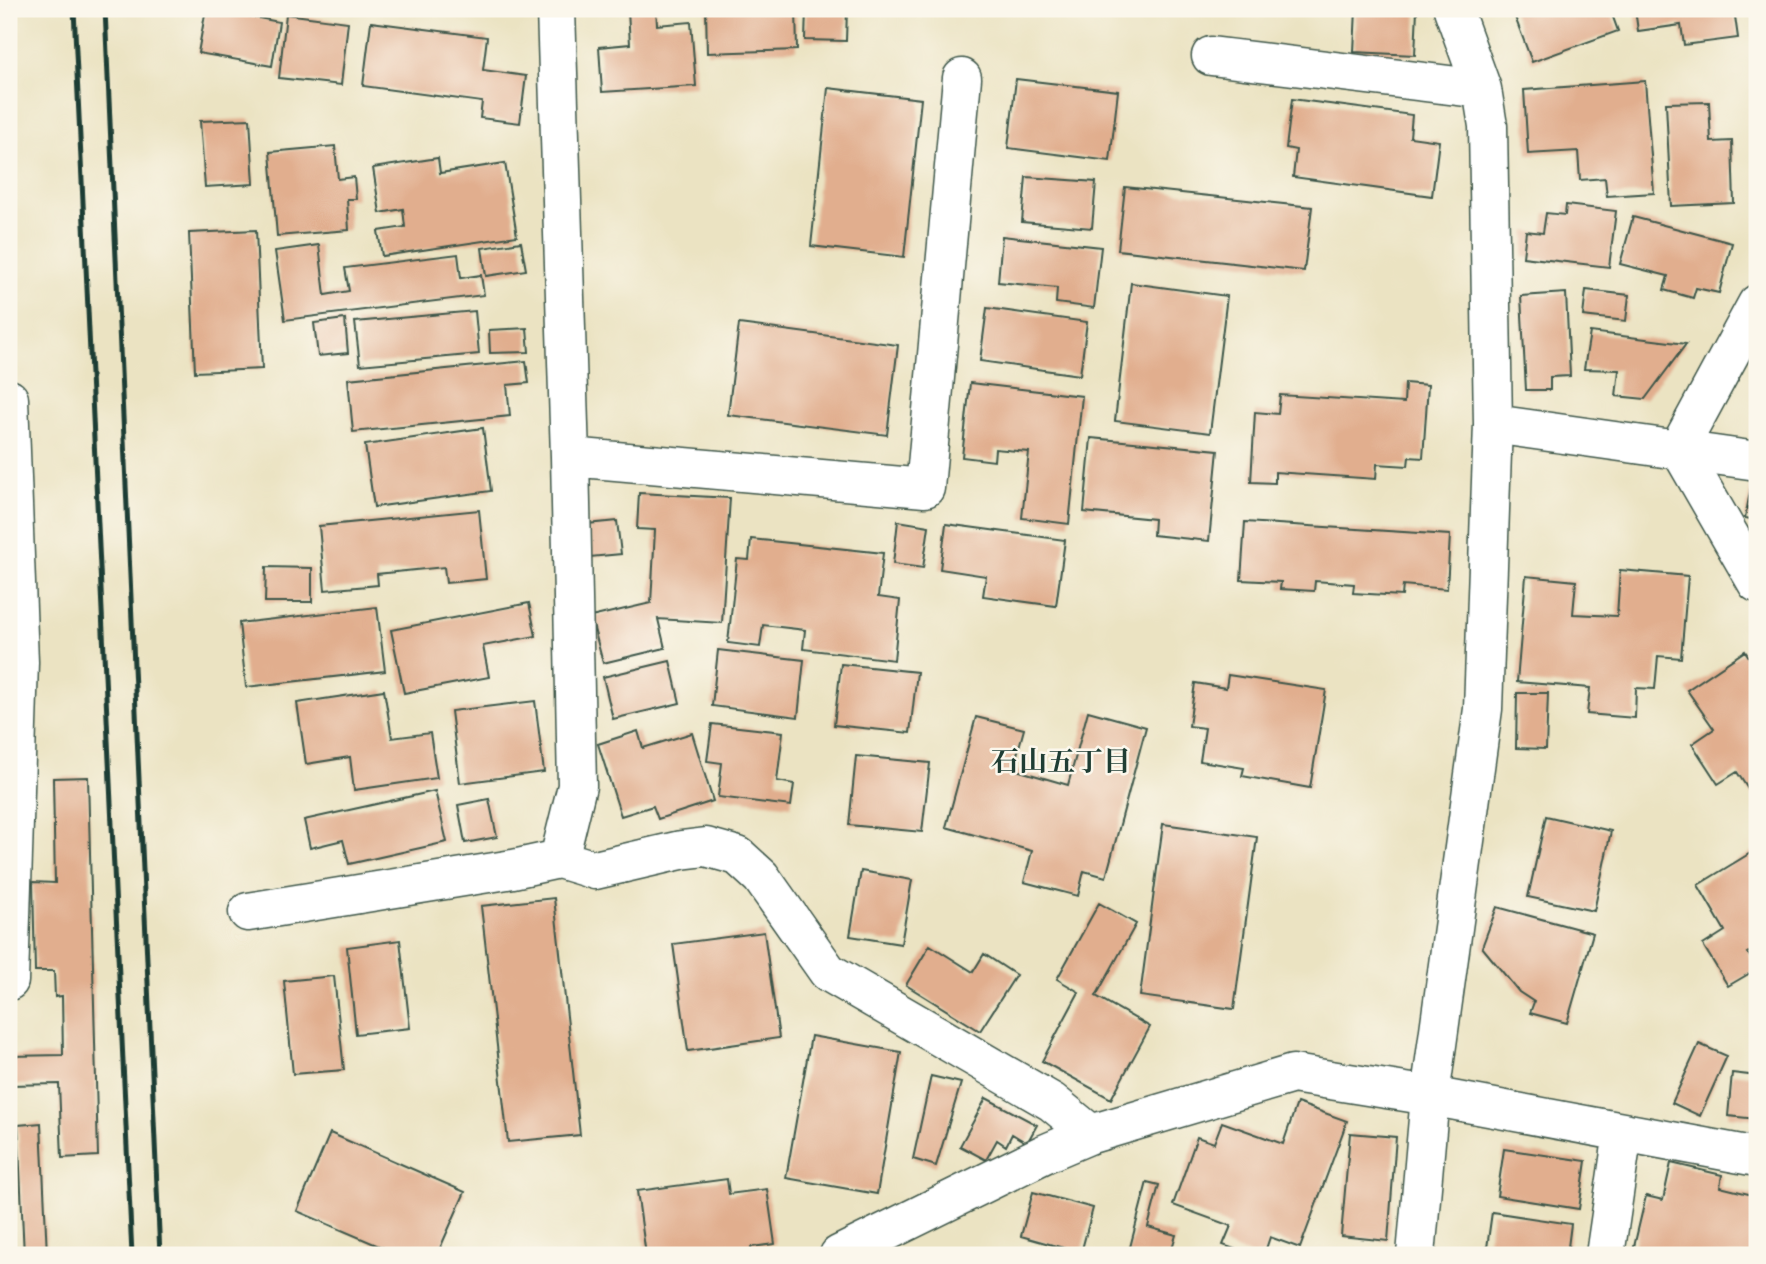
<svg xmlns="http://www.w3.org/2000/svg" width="1766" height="1264" viewBox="0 0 1766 1264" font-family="Vollkorn,'Noto Serif JP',serif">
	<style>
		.building { fill: #e1ae8e }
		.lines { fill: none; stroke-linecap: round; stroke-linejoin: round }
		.minor-casing { stroke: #3e5649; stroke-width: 41 }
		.minor { stroke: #fff; stroke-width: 38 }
		.rail { stroke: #1f3d34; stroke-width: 5 }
		.labels { text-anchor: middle; stroke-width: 5; stroke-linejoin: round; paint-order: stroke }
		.neighbourhood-label { font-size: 28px; font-weight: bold; fill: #1f3d34; stroke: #fbf7ec }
	</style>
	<rect width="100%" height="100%" fill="#fbf7ec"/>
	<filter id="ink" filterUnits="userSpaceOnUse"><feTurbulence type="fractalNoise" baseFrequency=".0143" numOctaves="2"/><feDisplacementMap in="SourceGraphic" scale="14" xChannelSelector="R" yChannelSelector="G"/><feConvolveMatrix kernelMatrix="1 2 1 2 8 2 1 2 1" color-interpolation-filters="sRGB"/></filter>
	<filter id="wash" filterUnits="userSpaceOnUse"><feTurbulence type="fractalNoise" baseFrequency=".00686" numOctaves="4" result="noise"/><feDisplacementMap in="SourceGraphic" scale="28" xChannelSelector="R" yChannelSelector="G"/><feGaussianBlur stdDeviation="1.57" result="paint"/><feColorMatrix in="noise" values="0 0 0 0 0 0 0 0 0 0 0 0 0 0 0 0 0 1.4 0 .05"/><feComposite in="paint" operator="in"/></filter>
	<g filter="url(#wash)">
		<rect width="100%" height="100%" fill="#ebe3c2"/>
		<g id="blocks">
			<!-- building -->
			<path class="building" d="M206,9h19l-1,2 55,11 -7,44 -74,-13z
				M656,9l1,16 34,-3 5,64 -94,6 -3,-45 31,-3 -2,-34z
				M706,9h90l1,41 -90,3z
				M806,9h41l-1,32 -41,-1z
				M1130,9h30v2l-30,2z
				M1356,9h61l-2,46 -61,-3z
				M1512,9h98l8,22 -86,31z
				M1635,9h99l4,29 -54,7 -3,-20 -43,6z
				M286,14l62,8 -7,63 -62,-7z
				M371,22l116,15 -4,33 43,6 -6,47 -40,-5 2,-16 -119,-16z
				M1016,79l102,12 -8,70 -102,-13z
				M1645,81l9,112 -47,3 -2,-18 -25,2 -2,-29 -50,3 -4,-64z
				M828,88l93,11 -17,158 -93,-11z
				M1292,99l120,16 -2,22 29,4 -7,55 -139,-19 3,-27 -10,-2z
				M1709,102l2,40 21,-1 2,62 -63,3 -5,-103z
				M250,119l4,65 -49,3 -5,-66z
				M335,146l3,33 16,-2 2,22h-9l2,31 -72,6 -7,-84z
				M438,158l2,15 65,-10 12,73 -135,20 -4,-25 27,-4 -2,-18 -23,4 -7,-45z
				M1026,177l70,5 -4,46 -70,-6z
				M1125,187l187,20 -8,64 -186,-21z
				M1566,205l50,6 -7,56 -86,-10 3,-26 17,2 3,-20 19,2z
				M1633,217l99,26 -13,50 -23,-5 -3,10 -29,-8 4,-14 -48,-12z
				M256,230l6,139 -67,3 -6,-139z
				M1002,236l99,11 -7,61 -38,-5 1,-15 -59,-6z
				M521,242l5,28 -40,6 -4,-28z
				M319,245l6,50 24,-4 -4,-23 113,-14 3,24 20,-3 3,20 -199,25 -10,-69z
				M1131,283l96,13 -17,137 -95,-12z
				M1586,290l43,5 -3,26 -43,-5z
				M1566,293l4,83 -20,1v13h-24l-5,-94z
				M987,308l100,14 -7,53 -100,-14z
				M475,311l4,43 -119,11 -5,-43z
				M345,319l3,34 -30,3 -4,-33z
				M739,324l159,21 -11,90 -159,-20z
				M527,328l2,24 -39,1 -1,-23z
				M1590,332l96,12 -41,55 -29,-3 3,-26 -35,-1z
				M526,361l3,22 -22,2 3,31 -157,16 -5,-53z
				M970,383l112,13 -13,128 -47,-6 7,-66 -34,-3 -1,12 -32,-4z
				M1405,383l23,2 -5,73 -14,-1 -1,9 -31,-2 -1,15 -101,-7v11l-24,-1 4,-70 23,2 2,-19 124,8z
				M483,428l8,63 -117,16 -9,-62z
				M1091,438l127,12 -9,91 -56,-6 1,-16 -70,-7z
				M1751,487l6,2v31l-12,-2z
				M639,493l91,5 -8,125 -64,-4 7,29 -62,15 -12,-46 60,-14 4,-73 -18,-1z
				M479,510l7,69 -40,4 -2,-16 -67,7 1,11 -53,5 -6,-64z
				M617,521l4,33 -31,3 -3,-33z
				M898,521l31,5 -6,42 -30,-4z
				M1245,522l205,13 -3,54 -44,-4 -1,11 -49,-3 1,-9 -39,-3 -1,10 -34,-2 1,-7 -40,-2z
				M946,524l119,16 -9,66 -73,-10 3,-20 -46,-7z
				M751,539l132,14 -5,44 22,3 -6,60 -91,-11 2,-19 -42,-5 -3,22 -32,-4 9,-84 12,1z
				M266,567l46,1v34h-47z
				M1620,570l68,6 -7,82 -23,-2 -3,33 -19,-1 -1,30 -48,-4 3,-26 -73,-6 9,-106 50,5 -3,33 44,2z
				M529,603l7,33 -53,10 6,31 -85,16 -13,-63z
				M377,607l8,64 -139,16 -7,-64z
				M718,650l86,10 -6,57 -86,-11z
				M1745,651l8,12 4,-2v142l-20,-31 -19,12 -26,-40 22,-15 -27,-39z
				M670,661l10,42 -67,16 -10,-42z
				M841,664l76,8 -7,61 -76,-8z
				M1228,675l98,15 -16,98 -68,-12 2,-8 -44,-7 5,-33 -16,-2 6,-43 31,5z
				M384,690l8,48 38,-5 7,45 -83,12 -4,-33 -44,7 -9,-61z
				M1517,693h31l-2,56 -30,-1z
				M535,701l9,71 -84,11 -9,-72z
				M1088,711l58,16 -40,150 -22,-6 -6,25 -54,-14 8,-31 -86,-24 30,-110 48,12 -11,40 55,16z
				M712,724l71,8 -6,49 17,3 -3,22 -73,-9 4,-34 -15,-2z
				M638,731l5,17 49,-15 21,68 -55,18 -5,-13 -32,10 -23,-72z
				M856,756l74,7 -8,69 -73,-7z
				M88,777l10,379 -36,2 -3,-74 -50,1v-29l54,-1 -1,-59 -7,1 -1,-26h-19l-2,-89 22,1 -2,-105z
				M435,791l12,51 -98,22 -6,-24 -33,8 -6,-28z
				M489,799l8,38 -32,6 -7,-38z
				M1546,816l65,15 -17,80 -66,-14z
				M1163,824l94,13 -23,172 -94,-13z
				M1757,849v99l-9,5 9,16 -29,17 -25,-41 22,-14 -27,-46z
				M861,871l51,9 -11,64 -51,-8z
				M554,898l26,237 -72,7 -27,-236z
				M1099,903l37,21 -40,72 54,31 -39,72 -69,-38 37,-69 -22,-13z
				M1497,907l96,26 -26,90 -37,-10 4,-11 -15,-10 -37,-45z
				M764,932l15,106 -91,13 -15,-107z
				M400,940l10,88 -54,6 -9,-87z
				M930,945l43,27 11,-18 32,21 -36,56 -74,-46z
				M334,976l10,94 -51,4 -9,-93z
				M811,1036l90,16 -24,142 -91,-16z
				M1699,1044l28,12 -27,60 -28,-13z
				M1732,1073l25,3v43l-29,-3z
				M931,1076l30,7 -25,83 -23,-7z
				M986,1098l51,27 -10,18 -15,-9 -6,12 -9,-6 -11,20 -26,-14z
				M1297,1103l50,18 -47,127 -30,-11 -6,18h-13l-28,-10 8,-19 -58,-21 24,-68 17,6 8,-21 61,22z
				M41,1123l6,132h-23l-6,-130z
				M330,1133l135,59 -28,63h-37l-103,-44z
				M1350,1133l46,4 -8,104 -47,-5z
				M1504,1149l82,12 -7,48 -82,-13z
				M1671,1163l51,12 -2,12 37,9v59h-106l-18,-4 13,-55 17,4z
				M727,1179l2,15 38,-5 8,55 -24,3 1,8h-106l-9,-64z
				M1147,1182l12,3 -11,42 28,8 -6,20h-42z
				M1033,1192l60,16 -12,45 -60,-17z
				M1492,1212l79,12 -4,31h-81z"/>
		</g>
	</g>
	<g filter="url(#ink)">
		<use href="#blocks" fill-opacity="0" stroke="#3e5649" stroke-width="2"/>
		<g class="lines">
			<!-- minor casing -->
			<g class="minor-casing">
				<path id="minor" d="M556,9l14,448 7,329 -18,73
					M1211,56l271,33
					M1757,304l-78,144 78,135
					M9,399l10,263 -10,319
					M1493,424l264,37
					M570,457l355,31 37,-410
					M248,912l265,-43 46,-10 36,11 86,-20 25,-3 32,9 23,21 67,95 224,130 39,32
					M839,1255l205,-101 47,-20 202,-60 137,22 327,61
					M1416,1255l14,-159 53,-387 10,-285 -5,-298 -6,-37 -29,-80
					M1605,1255l18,-123"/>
			</g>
			<!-- minor -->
			<use href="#minor" class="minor"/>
			<!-- rail -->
			<path class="rail" d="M74,9l58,1246
				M105,9l55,1246"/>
		</g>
	</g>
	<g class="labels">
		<!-- neighbourhood labels -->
		<g class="neighbourhood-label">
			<text x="1061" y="771">石山五丁目</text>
		</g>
	</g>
	<!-- margin -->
	<rect width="1766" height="1264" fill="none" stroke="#fbf7ec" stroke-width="35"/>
</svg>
